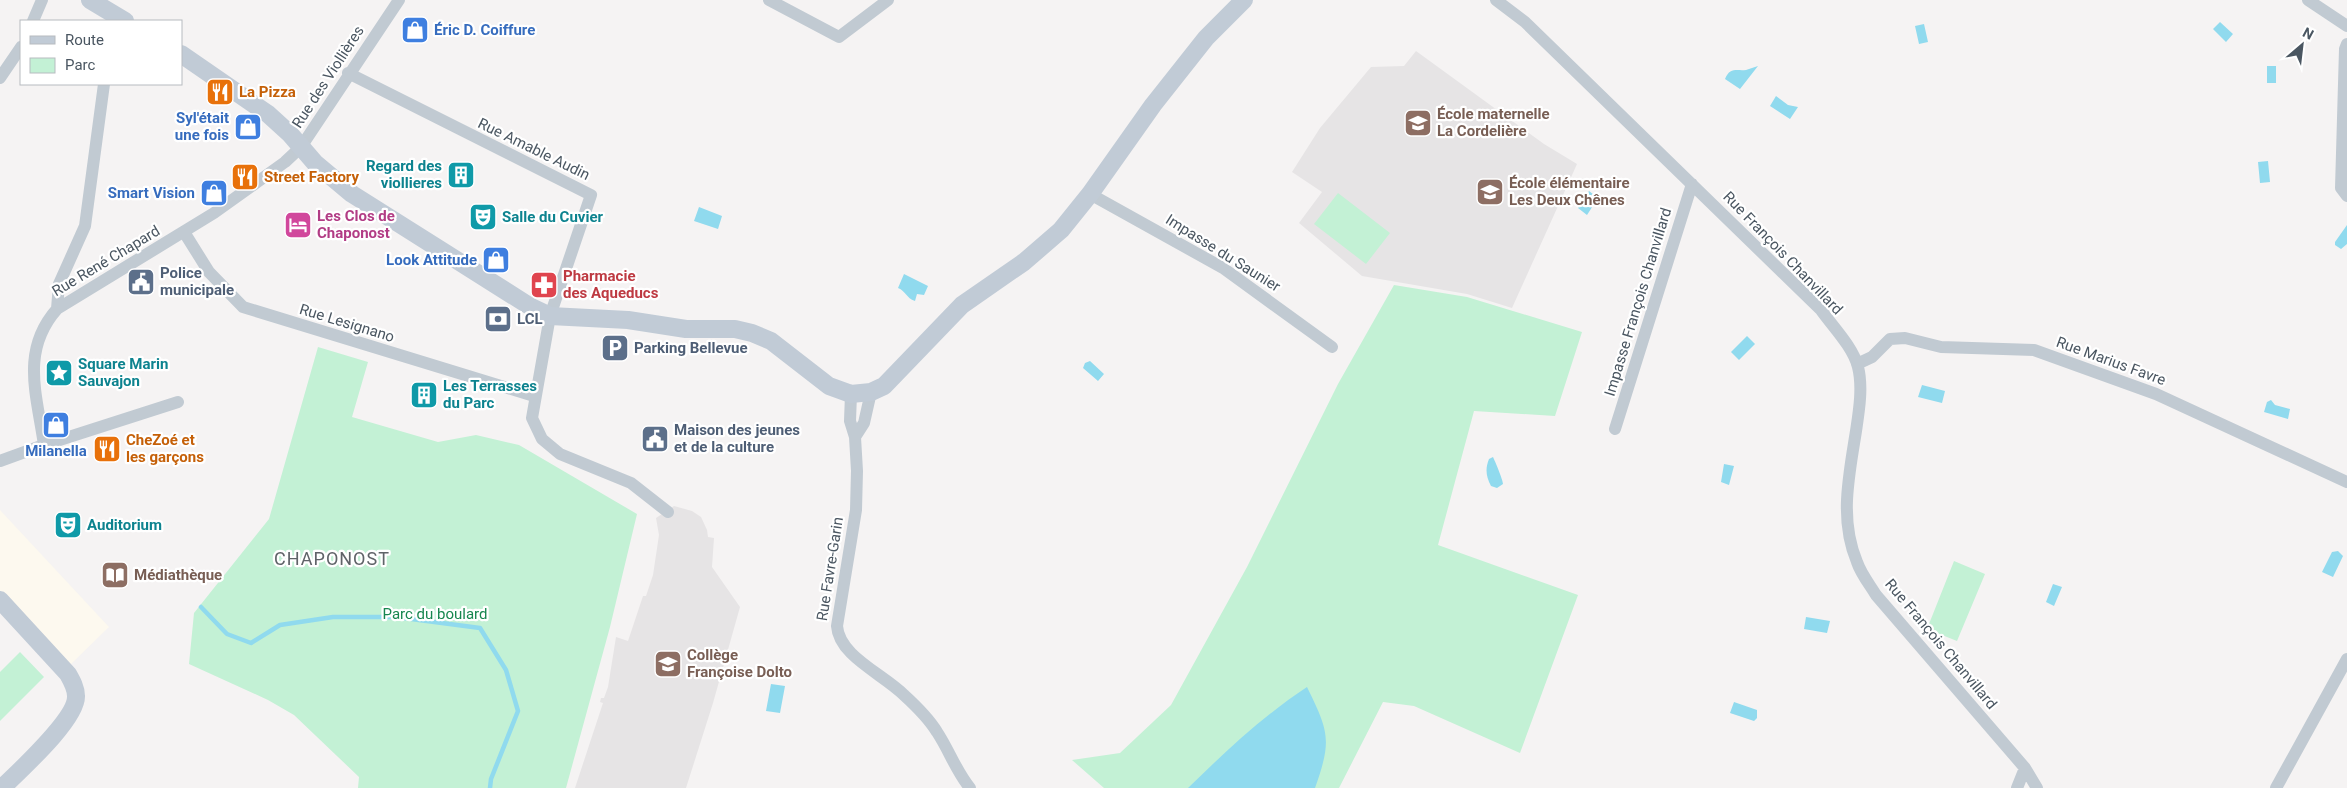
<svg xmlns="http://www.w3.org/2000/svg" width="2347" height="788" viewBox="0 0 2347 788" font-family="Roboto,sans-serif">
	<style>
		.commercial { fill: #fdf9ef }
		.education { fill: #e6e4e5 }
		.green { fill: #c3f1d5 }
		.water { fill: #90daee }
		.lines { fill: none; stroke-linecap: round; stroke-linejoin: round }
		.stream { stroke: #90daee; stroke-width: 4.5 }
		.street { stroke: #c1cad2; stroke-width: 12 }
		.secondary { stroke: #c1cbd6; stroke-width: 18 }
		.labels { text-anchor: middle; stroke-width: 4.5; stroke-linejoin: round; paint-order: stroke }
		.shop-label { font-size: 15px; font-weight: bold; fill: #366cbe; stroke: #fff; text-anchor: end }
		.street-label { font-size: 15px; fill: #4a5661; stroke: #fff }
		.food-label { font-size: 15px; font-weight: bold; fill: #c56008; stroke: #fff; text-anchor: start }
		.education-label { font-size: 15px; font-weight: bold; fill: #785e54; stroke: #fff; text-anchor: start }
		.culture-label { font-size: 15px; font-weight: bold; fill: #0d838f; stroke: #fff; text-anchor: start }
		.hotel-label { font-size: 15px; font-weight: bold; fill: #b23c85; stroke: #fff; text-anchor: start }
		.service-label { font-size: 15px; font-weight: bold; fill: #4e5e75; stroke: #fff; text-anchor: start }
		.health-label { font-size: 15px; font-weight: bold; fill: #be3a42; stroke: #fff; text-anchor: start }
		.park-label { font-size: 15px; fill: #17864f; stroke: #fff }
		.quarter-label { font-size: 18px; letter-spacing: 1px; fill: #5f6368; stroke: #fff }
	</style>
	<rect width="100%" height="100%" fill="#f5f3f3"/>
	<!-- commercial -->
	<path class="commercial" d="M0,510l109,117 -39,38 -70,-74z"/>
	<!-- education -->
	<path class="education" d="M1416,51l128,93 33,20 -65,144 -45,-14 -105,-18 -63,-53 23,-31 -30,-20 28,-44 51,-61 33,-1z
		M674,506l18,5 9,6 6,13 1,7 6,1 -2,29 28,40 -27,96 -27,85h-111l28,-85 -3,-1 1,-4h3l4,-11 8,-50 12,4 15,-45h3l7,-21 6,-40 -3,-17z"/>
	<!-- green -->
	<path class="green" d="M1338,193l52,40 -24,31 -52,-40z
		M1394,285l73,12 115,35 -27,84 -81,-5 -36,134 140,50 -58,158 -106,-47 -31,-4 -44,86h-235l-32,-28 48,-7 51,-48 76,-138 91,-183z
		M318,347l50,15 -16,55 86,25 38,-7 43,10 118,69 -27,113 -44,161h-208l1,-11 -65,-62 -26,-15 -79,-36 5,-51 75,-94z
		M1954,561l31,13 -28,67 -30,-12z
		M20,652l24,25 -44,44v-49z"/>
	<!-- water -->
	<path class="water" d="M2220,22l13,12 -7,8 -13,-13z
		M1924,24l4,18 -9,2 -4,-18z
		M1758,66l-18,23 -15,-10c5,-12 11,-8 21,-9 4,-1 8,-3 12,-4z
		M2267,66h9v17h-9z
		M1776,96l12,9 10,2 -8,12 -20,-13z
		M2268,161l2,21 -10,1 -2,-21z
		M1589,191l9,7 -11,17 -9,-7z
		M699,207l23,9 -4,13 -24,-8z
		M2347,225v19l-6,5 -6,-4v-3z
		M904,274l24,12 -4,9 -7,-1 -2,7c-9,-3 -9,-10 -17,-13z
		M1747,336l8,8 -16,16 -8,-8z
		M1090,361l14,13 -6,7 -15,-13 2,-5z
		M1922,385l23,6 -3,12 -24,-6z
		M2271,400l4,5 15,4 -2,10 -24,-7 3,-10z
		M1493,457c2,4 10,23 10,27l-6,4 -6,-2c-5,-10 -6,-17 -2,-27z
		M1724,464l10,2 -5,19 -8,-3z
		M2338,551l5,5 -10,21 -11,-5 10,-20z
		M2053,584l9,3 -8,19 -8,-4z
		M1806,617l24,4 -3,12 -23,-4z
		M771,684l14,2 -5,27 -14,-2z
		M1307,687c22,45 25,53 8,101h-127c38,-37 75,-72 119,-101z
		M1734,702l23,8v8l-3,3 -24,-8z"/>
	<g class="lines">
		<!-- stream -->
		<path class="stream" d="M201,607l26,27 24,9 29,-18 53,-8h63l84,11 26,42 12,41 -27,68 -1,9"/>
		<!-- street -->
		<path class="street" d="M769,0l70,37 49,-37
			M1496,0l29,22 296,288c12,17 32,37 37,57 5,20 1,44 -2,64 -7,45 -17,88 1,131 4,12 13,23 19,33l149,173 12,20
			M2308,0l39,26
			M33,21l9,-21
			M2347,44l-2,5 -4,139 6,8
			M348,73l243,122 -41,121 -18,102 10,21 18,15 71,29 37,29
			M0,78l21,-31
			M1090,194l133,74 109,79
			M184,232l25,40 34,35 291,89
			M57,309l2,-25 26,-58 19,-142
			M1857,364l15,-7 18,-18 15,-1 36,9 93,3 122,44 191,88
			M851,394l-1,27 5,16 2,34 -1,39 -19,116c2,30 46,48 67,69 11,10 25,24 33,37 12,18 19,39 33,56
			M1615,429l77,-245
			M855,437l9,-14 7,-31
			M44,445l134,-43
			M0,461l44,-16c-7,-50 -24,-94 13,-136l157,-96 71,-51 16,-15 98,-147
			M2017,788l8,-20
			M2276,788l71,-129"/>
		<!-- secondary -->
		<path class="secondary" d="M90,0l35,21
			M181,54l87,60 22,20 25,29 37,31 179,113 19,9 78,4 58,9h49l17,4 19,8 58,45 22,8 20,-2 13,-6 78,-81 62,-43 37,-32 29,-36 63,-89 53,-67 38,-38
			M0,600l68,74c4,7 8,14 8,22 1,23 -56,74 -74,92"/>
	</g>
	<!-- icons -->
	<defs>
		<g id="shop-square" transform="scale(1.4375)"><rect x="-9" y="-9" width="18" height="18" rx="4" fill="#3f7fe0" stroke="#fff"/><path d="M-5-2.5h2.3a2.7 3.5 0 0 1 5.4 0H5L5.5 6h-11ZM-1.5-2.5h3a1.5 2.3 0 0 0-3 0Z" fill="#fff"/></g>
		<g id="restaurant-square" transform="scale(1.4375)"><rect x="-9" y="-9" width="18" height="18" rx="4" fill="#e8710a" stroke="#fff"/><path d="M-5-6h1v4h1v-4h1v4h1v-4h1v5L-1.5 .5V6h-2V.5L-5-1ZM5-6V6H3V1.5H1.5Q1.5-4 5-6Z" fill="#fff"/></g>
		<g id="school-square" transform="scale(1.4375)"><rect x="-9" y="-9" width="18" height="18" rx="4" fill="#8d6e63" stroke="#fff"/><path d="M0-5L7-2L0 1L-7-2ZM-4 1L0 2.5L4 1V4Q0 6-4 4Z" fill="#fff"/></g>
		<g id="building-square" transform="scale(1.4375)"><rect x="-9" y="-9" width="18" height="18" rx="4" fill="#0f9aa8" stroke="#fff"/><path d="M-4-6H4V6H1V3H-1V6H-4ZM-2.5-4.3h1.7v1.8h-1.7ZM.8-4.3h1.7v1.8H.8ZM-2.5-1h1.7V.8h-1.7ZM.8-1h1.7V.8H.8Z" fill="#fff"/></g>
		<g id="theatre-square" transform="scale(1.4375)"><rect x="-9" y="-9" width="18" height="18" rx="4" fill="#0f9aa8" stroke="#fff"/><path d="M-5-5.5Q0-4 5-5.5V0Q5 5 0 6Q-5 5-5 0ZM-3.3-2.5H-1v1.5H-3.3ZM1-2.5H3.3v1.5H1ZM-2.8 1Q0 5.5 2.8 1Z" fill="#fff"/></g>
		<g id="hotel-square" transform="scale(1.4375)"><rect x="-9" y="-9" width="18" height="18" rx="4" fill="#d1479c" stroke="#fff"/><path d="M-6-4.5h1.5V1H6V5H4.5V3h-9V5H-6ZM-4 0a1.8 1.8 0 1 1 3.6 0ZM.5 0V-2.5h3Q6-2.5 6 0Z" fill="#fff"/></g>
		<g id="civic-square" transform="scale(1.4375)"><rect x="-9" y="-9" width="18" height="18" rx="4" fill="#5c6f8a" stroke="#fff"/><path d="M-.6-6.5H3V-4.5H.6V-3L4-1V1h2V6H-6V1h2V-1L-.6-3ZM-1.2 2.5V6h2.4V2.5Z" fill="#fff"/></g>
		<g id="pharmacy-square" transform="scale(1.4375)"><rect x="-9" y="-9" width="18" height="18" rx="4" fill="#e0444e" stroke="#fff"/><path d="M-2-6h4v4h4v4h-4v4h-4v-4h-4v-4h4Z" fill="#fff"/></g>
		<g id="bank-square" transform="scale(1.4375)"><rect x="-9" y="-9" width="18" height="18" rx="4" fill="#5c6f8a" stroke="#fff"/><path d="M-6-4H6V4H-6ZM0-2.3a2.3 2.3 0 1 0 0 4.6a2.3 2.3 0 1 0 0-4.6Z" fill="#fff"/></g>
		<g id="parking-square" transform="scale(1.4375)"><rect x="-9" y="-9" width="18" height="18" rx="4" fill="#5c6f8a" stroke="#fff"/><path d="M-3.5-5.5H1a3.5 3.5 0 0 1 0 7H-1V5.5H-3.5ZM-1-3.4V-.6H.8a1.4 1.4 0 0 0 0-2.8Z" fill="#fff"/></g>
		<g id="sight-square" transform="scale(1.4375)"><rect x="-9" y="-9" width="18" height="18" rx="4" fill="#0f9aa8" stroke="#fff"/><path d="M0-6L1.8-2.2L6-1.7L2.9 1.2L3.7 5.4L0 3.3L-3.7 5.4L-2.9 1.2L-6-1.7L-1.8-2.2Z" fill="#fff"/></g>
		<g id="library-square" transform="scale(1.4375)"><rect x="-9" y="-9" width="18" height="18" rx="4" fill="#8d6e63" stroke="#fff"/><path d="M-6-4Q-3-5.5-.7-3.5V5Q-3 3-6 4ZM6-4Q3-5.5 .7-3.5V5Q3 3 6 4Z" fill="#fff"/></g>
	</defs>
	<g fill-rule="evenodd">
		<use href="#shop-square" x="415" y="30"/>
		<use href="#restaurant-square" x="220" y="92"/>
		<use href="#school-square" x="1418" y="123"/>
		<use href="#shop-square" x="248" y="127"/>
		<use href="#building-square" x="461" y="175"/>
		<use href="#restaurant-square" x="245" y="177"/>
		<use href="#school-square" x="1490" y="192"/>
		<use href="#shop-square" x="214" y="193"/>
		<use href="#theatre-square" x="483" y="217"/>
		<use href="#hotel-square" x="298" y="225"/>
		<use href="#shop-square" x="496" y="260"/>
		<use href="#civic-square" x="141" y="282"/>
		<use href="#pharmacy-square" x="544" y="285"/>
		<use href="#bank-square" x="498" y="319"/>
		<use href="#parking-square" x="615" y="348"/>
		<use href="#sight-square" x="59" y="373"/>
		<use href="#building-square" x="424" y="395"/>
		<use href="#shop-square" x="56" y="425"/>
		<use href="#civic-square" x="655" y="439"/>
		<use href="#restaurant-square" x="107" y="449"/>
		<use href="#theatre-square" x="68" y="525"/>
		<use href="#library-square" x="115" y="575"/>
		<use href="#school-square" x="668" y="664"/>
	</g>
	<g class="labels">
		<!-- shop labels -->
		<g class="shop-label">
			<text x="434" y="35" text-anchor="start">Éric D. Coiffure</text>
			<text x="229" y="123">Syl'était<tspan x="229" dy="17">une fois</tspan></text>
			<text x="195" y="198">Smart Vision</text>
			<text x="477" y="265">Look Attitude</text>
			<text x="56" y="456" text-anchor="middle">Milanella</text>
		</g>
		<!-- street labels -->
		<g class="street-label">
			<text transform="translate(328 77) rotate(-57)" y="5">Rue des Viollières</text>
			<text transform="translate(534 149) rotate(26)" y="5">Rue Amable Audin</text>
			<text transform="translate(1223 253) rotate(32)" y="5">Impasse du Saunier</text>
			<text transform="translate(1783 253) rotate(46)" y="5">Rue François Chanvillard</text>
			<text transform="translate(106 261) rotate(-31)" y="5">Rue René Chapard</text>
			<text transform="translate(1638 302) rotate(-73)" y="5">Impasse François Chanvillard</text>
			<text transform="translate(347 323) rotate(17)" y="5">Rue Lesignano</text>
			<text transform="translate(2111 361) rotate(20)" y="5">Rue Marius Favre</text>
			<text transform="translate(830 569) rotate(-81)" y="5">Rue Favre-Garin</text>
			<text transform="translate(1941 644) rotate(50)" y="5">Rue François Chanvillard</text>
		</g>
		<!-- food labels -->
		<g class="food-label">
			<text x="239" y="97">La Pizza</text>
			<text x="264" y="182">Street Factory</text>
			<text x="126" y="445">CheZoé et<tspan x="126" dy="17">les garçons</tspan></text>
		</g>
		<!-- education labels -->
		<g class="education-label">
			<text x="1437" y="119">École maternelle<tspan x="1437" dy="17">La Cordelière</tspan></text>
			<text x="1509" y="188">École élémentaire<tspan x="1509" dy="17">Les Deux Chênes</tspan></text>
			<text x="134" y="580">Médiathèque</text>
			<text x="687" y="660">Collège<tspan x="687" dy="17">Françoise Dolto</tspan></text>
		</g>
		<!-- culture labels -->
		<g class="culture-label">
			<text x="442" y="171" text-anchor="end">Regard des<tspan x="442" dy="17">viollieres</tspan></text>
			<text x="502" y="222">Salle du Cuvier</text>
			<text x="78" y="369">Square Marin<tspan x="78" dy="17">Sauvajon</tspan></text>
			<text x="443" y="391">Les Terrasses<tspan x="443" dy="17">du Parc</tspan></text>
			<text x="87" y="530">Auditorium</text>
		</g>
		<!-- hotel labels -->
		<g class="hotel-label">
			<text x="317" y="221">Les Clos de<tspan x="317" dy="17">Chaponost</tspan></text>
		</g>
		<!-- service labels -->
		<g class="service-label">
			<text x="160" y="278">Police<tspan x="160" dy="17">municipale</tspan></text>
			<text x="517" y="324">LCL</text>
			<text x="634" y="353">Parking Bellevue</text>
			<text x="674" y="435">Maison des jeunes<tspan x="674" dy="17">et de la culture</tspan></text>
		</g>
		<!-- health labels -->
		<g class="health-label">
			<text x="563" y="281">Pharmacie<tspan x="563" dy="17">des Aqueducs</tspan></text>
		</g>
		<!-- park labels -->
		<g class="park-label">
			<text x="435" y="619">Parc du boulard</text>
		</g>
		<!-- quarter labels -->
		<g class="quarter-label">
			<text x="332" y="565">CHAPONOST</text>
		</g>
	</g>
	<!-- legend -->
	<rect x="20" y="20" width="162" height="65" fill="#ffffff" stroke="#b7bbc0"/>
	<rect x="30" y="36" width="25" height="8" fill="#c1cbd6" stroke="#b7bbc0"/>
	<text x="65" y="45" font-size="15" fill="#4a5661">Route</text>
	<rect x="30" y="58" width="25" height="15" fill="#c3f1d5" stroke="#b7bbc0"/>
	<text x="65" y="70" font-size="15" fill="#4a5661">Parc</text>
	<!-- north arrow -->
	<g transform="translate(2302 45) rotate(28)" stroke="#ffffff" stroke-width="4" paint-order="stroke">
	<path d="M0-4L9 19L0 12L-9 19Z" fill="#4a5661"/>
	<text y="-8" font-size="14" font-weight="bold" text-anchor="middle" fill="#4a5661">N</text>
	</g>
</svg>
